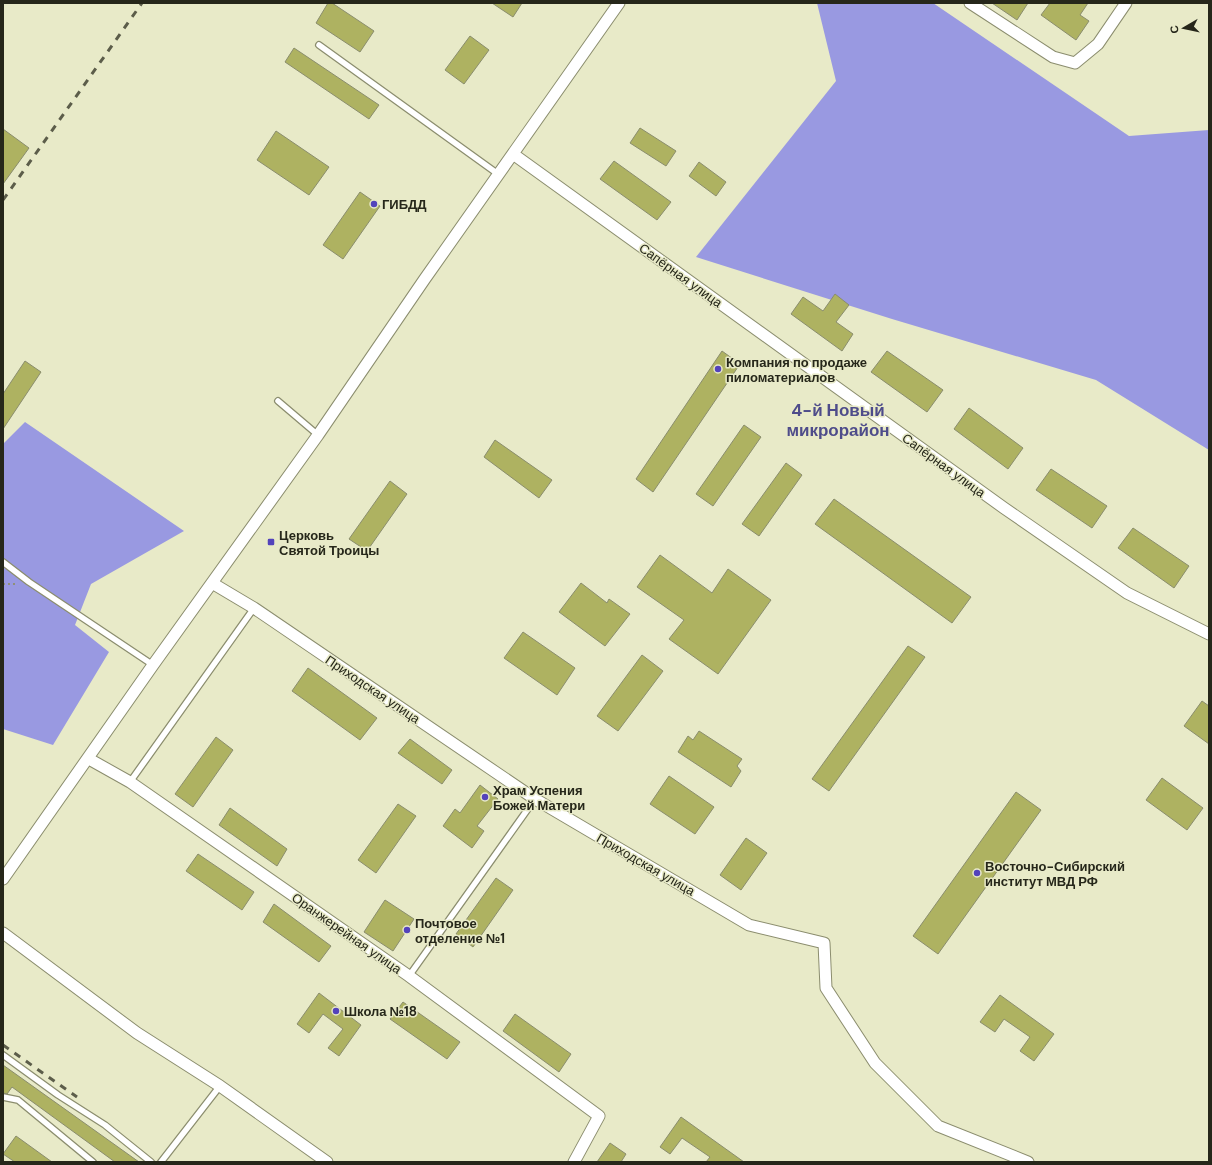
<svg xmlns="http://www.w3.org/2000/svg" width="1212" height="1165" viewBox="0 0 1212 1165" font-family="'DM Sans',sans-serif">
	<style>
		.forest { fill: #9999e1 }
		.building { fill: #aeb261; stroke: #8a8d6d }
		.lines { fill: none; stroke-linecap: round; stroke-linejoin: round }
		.service-casing { stroke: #8b8d6e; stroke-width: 8 }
		.minor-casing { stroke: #8b8d6e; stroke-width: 13 }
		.path { stroke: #8f9078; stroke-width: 2; stroke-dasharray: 2 3; stroke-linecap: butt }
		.service { stroke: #fff; stroke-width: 5.5 }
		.minor { stroke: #fff; stroke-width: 11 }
		.rail { stroke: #5c5d4a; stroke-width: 3; stroke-dasharray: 7 7; stroke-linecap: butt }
		.poi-dot { fill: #5343bb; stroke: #e8eac8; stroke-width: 1.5 }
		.labels { text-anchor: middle; stroke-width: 3; stroke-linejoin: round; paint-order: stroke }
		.poi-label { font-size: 13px; font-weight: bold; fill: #26271a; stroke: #e8eac8; text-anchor: start }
		.street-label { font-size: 13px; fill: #26271a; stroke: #e8eac8 }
		.district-label { font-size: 17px; font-weight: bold; fill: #4e4c8a; stroke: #e8eac8 }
	</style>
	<rect width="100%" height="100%" fill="#e8eac8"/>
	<!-- forest -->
	<path class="forest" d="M817,3h116l196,133 80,-6v320l-113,-70 -204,-61 -196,-62 140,-176z
		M25,422l159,109 -93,53 -16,41 34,27 -56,93 -50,-16v-285z"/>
	<!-- building -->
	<path class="building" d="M328,3h4l42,28 -14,21 -44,-29z
		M492,3h30l-9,14z
		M992,3h36l-11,17z
		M1050,3h38l-8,12 9,6 -13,19 -35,-25z
		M470,36l19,14 -25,34 -19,-14z
		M294,48l85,57 -10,14 -84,-57z
		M640,128l36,23 -10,15 -36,-23z
		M3,129l26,19 -26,36z
		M276,131l53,36 -20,28 -52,-35z
		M614,161l57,41 -14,18 -57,-41z
		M699,162l27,20 -10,14 -27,-20z
		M360,192l20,14 -37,53 -20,-14z
		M835,294l14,11 -13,17 17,12 -11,17 -51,-37 12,-17 20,14z
		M722,351l18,13 -87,128 -17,-13z
		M887,351l56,39 -16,22 -56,-40z
		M25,361l16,11 -38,57v-35z
		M969,408l54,40 -15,21 -54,-40z
		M744,425l17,12 -48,69 -17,-12z
		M495,440l57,40 -13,18 -55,-41z
		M786,463l16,12 -43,61 -17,-12z
		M1051,469l56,37 -15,22 -56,-38z
		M390,481l17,13 -40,57 -18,-12z
		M834,499l137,98 -19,26 -137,-99z
		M1133,528l56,38 -15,22 -56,-40z
		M660,555l52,38 16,-24 43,31 -53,74 -49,-35 15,-19 -47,-33z
		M581,583l26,20 2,-4 21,15 -25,32 -46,-34z
		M523,632l52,36 -18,27 -53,-37z
		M908,646l17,11 -96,134 -17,-12z
		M642,655l21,16 -45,60 -21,-15z
		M308,668l69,50 -17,22 -68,-49z
		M1202,701l7,5v38l-25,-18z
		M699,731l43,28 -5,7 4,5 -10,16 -53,-35 10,-16 5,4z
		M216,737l17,13 -40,57 -18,-13z
		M410,739l42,31 -10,14 -44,-31z
		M669,776l45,31 -19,27 -45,-30z
		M1162,778l41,30 -16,22 -41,-30z
		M480,785l18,14 -21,27 7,5 -12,17 -29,-22 12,-17 5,4z
		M1016,792l25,18 -103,144 -25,-18z
		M398,804l18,12 -40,57 -18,-13z
		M230,808l57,41 -10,17 -58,-41z
		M746,838l21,15 -26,37 -21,-15z
		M198,854l56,38 -12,18 -56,-39z
		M496,878l17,12 -40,57 -17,-13z
		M385,900l29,19 -21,32 -29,-19z
		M274,904l57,42 -12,16 -56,-40z
		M319,993l42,32 -22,31 -11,-8 15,-19 -20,-15 -14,19 -12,-9z
		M1000,995l54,39 -20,27 -14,-10 10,-14 -26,-18 -9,13 -15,-10z
		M403,1002l57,40 -13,17 -57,-40z
		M515,1014l56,40 -12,18 -56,-41z
		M3,1065l136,97h-24l-103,-75 -5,7 -4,-1z
		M681,1117l63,45h-38l4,-5 -28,-19 -12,16 -10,-7z
		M16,1136l36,26h-37l-12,-8z
		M610,1143l16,11 -5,8h-24z"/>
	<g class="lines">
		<!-- service casing -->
		<g class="service-casing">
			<path id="service" d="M319,45l179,129
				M278,401l40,34
				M3,562l26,20 124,83
				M130,782l124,-174
				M409,976l126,-177
				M3,1055l55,40 47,30 46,37
				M3,1097l15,3 75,62
				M161,1162l59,-76"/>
		</g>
		<!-- minor casing -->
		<g class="minor-casing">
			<path id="minor" d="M970,3l83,54 22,6 23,-19 28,-41
				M513,154l491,354 123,85 82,41
				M212,583l42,25 281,191 214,126 75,18 2,45 49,75 63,63 90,36
				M89,759l41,23 279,194 190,140 -25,46
				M3,879l150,-214 165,-230 106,-155 195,-277
				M3,933l134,100 83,53 107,76"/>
		</g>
		<!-- path -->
		<path class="path" d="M3,584h13"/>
		<!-- service -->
		<use href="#service" class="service"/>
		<!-- minor -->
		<use href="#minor" class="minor"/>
		<!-- rail -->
		<path class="rail" d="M3,200l139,-197
			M3,1045l74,52"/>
	</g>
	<!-- markers -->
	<g class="poi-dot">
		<circle cx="374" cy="204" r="4"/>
		<circle cx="718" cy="369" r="4"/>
		<rect x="267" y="538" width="8" height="8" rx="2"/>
		<circle cx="485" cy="797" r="4"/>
		<circle cx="977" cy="873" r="4"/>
		<circle cx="407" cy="930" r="4"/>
		<circle cx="336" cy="1011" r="4"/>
	</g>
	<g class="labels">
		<!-- poi labels -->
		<g class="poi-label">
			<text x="382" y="209">ГИБДД</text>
			<text x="726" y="367">Компания по продаже<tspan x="726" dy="15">пиломатериалов</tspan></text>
			<text x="279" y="540">Церковь<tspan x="279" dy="15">Святой Троицы</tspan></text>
			<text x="493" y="795">Храм Успения<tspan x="493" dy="15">Божей Матери</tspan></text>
			<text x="985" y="871">Восточно-Сибирский<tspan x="985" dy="15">институт МВД РФ</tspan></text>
			<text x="415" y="928">Почтовое<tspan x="415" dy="15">отделение №1</tspan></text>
			<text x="344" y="1016">Школа №18</text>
		</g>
		<!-- street labels -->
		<g class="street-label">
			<text transform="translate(681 275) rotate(36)" y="5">Сапёрная улица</text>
			<text transform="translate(944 465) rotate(36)" y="5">Сапёрная улица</text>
			<text transform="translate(373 689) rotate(34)" y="5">Приходская улица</text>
			<text transform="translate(646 864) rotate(30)" y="5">Приходская улица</text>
			<text transform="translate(347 933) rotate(35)" y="5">Оранжерейная улица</text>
		</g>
		<!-- district labels -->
		<g class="district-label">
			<text x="838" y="416">4-й Новый<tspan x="838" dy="20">микрорайон</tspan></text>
		</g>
	</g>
	<!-- border -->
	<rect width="1212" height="1165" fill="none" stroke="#26271a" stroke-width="8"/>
	<!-- north arrow -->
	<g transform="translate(1184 28) rotate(261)" stroke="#e8eac8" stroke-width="3" paint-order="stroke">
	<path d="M0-3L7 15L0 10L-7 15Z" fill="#26271a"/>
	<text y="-6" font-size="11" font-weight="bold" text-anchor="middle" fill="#26271a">С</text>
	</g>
</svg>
